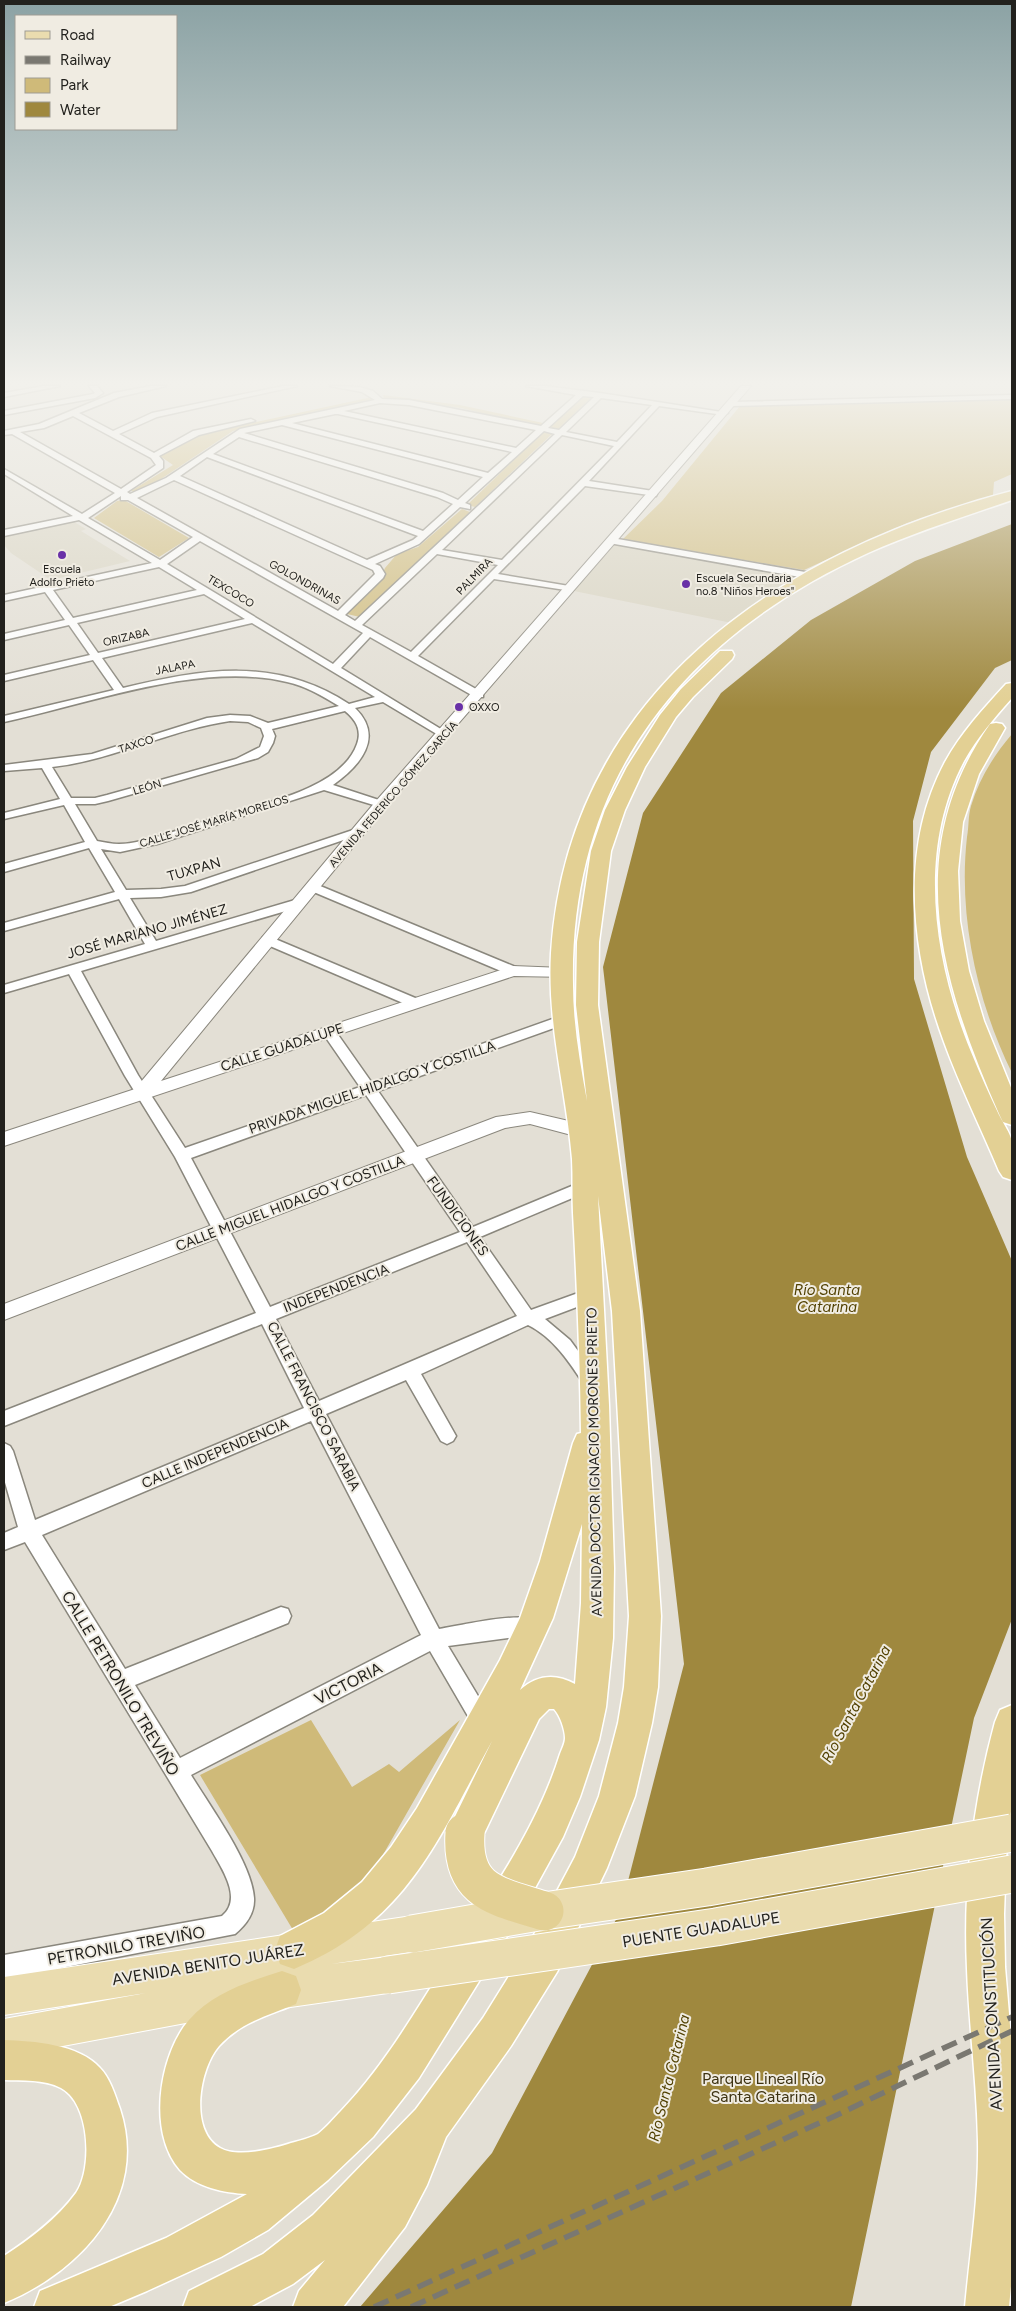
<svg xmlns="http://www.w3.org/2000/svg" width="1016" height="2311" viewBox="0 0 1016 2311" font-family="Figtree,sans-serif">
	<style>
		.built { fill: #d8d3c1 }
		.green { fill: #cfba79 }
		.water { fill: #9f883e }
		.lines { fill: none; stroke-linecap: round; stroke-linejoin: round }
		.minor-casing { stroke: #8a877d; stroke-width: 3 }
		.tertiary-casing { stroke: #8a877d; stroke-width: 2 }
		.primary-casing { stroke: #fff; stroke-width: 2 }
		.trunk-casing { stroke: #fff; stroke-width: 3 }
		.minor { fill: #fff; fill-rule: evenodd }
		.tertiary { fill: #fff; fill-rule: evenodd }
		.primary { fill: #eadcaf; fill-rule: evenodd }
		.trunk { fill: #e3d094; fill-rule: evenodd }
		.rail { stroke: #7a7871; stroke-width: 5.5; stroke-dasharray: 16 8; stroke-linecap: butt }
		.primary-bridge-casing { stroke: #fff; stroke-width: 39; stroke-linecap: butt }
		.trunk-bridge-casing { stroke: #fff; stroke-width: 41; stroke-linecap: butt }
		.primary-bridge { stroke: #eadcaf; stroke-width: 37 }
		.trunk-bridge { stroke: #e3d094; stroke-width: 39 }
		.poi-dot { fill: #6931a7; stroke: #f0ece2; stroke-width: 2 }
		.labels { text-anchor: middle; stroke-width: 4; stroke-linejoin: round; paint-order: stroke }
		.far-poi-label { font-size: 11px; fill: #22211d; stroke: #f0ece2; text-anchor: start }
		.far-street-label { font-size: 11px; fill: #22211d; stroke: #f0ece2 }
		.street-label { font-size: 14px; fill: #22211d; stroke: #f0ece2 }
		.water-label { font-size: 15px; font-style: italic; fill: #514001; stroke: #f0ece2 }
		.near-street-label { font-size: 16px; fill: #22211d; stroke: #f0ece2 }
		.near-park-label { font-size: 16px; fill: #3d3211; stroke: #f0ece2 }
	</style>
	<rect width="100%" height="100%" fill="#e3dfd5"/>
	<!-- built -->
	<path class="built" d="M74,522l12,7 -5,2 49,30 -79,19 -40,-27 -7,-8v-10z
		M613,544l191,34 -72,45 -158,-32z"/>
	<!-- green -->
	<path class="green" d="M383,395l77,10 83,18 -4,4 -78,-19 -77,-9z
		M583,396l9,1 -35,33 -11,-2z
		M372,397l3,3 -142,31 -93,62 -9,-2 42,-26 -13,-9 37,-21z
		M1012,400v74l-18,8 -1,13 -86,28 -103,47 -182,-30 40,-39 78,-95z
		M543,432l9,2 -77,73 -8,-2z
		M124,500l65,38 -30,19 -65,-39 23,-17z
		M462,509l8,3 -110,105 -13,-3 31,-31 7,-15 12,-14 21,-7z
		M1012,734v339c-35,-71 -54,-157 -45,-236 2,-10 1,-21 4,-31 8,-27 23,-51 41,-72z
		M311,1720l41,67 37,-23 10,8 61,-52 -84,147 -28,35 -52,33 -96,-160z"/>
	<!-- water -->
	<path class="water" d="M1012,524v136l-17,8 -64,84 -18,69 1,158 53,178 45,104v358l-38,99 -123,589h-491l132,-154 128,-241 64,-248 -81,-697 40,-154 78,-120 90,-73 104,-59z"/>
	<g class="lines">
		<!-- minor casing -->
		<g class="minor-casing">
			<path id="minor" d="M44,386h16l-56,11v-4z
				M89,386h8l6,7 -8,5 -91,17v-4l89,-17 2,-1z
				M151,386h15l-47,11 -40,16 34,18 39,-18 131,-27h14l-140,31 -38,17 35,19 39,-22 58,-12 4,2 -56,14 -40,21 4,5v7l-36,24 3,2 36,-16 74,-49 135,-29 -13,-8 -32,-6 29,1 14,4 9,8 27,1 132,26 35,-31 -50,-9h19l55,7 128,20 -4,2 -65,-9 -70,75 64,10 4,3 -1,2 -71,-10 -87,88 71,12 3,1v4l-78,-12 -76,77 65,37v4h-8l-105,-60 -29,31 108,66 -5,3 -4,-1 -57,-34 -28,6c30,29 5,58 -22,77l52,17v4h-8l-53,-16 -167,54 -37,8 -19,-3 25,41 35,-1 24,-3 171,-57h8l2,2 -2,2 -173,59 -30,5 -31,1 26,43 139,-41 4,-1 6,4 -2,3 -222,65 57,104 47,73 175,-61 -38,-55 2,-3h10l38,54 186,-66h10l2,3 -2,3 -190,68 95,136 106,-44h10l3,4 -3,4 -109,46 51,73 61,-22 6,1 2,5 -2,5 -53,20 25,21 30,41 -3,5 -6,2 -6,-2c-15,-23 -31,-48 -57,-61l-107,49 35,62 -3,5 -6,3 -6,-3 -35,-61 -80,34 113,215c24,-4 77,-17 99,-9l3,7 -3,7 -90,12 42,70 3,7 -3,7 -7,3 -7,-3 -46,-79 -239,124c18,30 61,88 63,123 1,15 -8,27 -19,36l-231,45v-24l218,-39c21,-17 0,-47 -10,-65l-187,-309 -21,8v-17l14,-6 -14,-48v-36l6,3 3,5 22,69 269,-112 -42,-84 -258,102v-15l252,-98 -81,-156 -50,-81 -56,-102 -65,19v-8l141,-41 -26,-45 -115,32v-8l111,-31 -26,-44 -85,24v-8l81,-22 -21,-37 -60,14v-6l56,-14 -18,-31 -38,3v-6l88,-11 115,-36 23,-3 20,1 18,7 71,-17c-17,-10 -33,-20 -52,-24 -87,-21 -197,22 -283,40v-6l110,-26 -21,-30 -89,21v-6l86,-20 -21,-30 -65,15v-6l61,-14 -20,-28 -41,9v-6l148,-32 -73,-43 -75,16v-6l69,-14 -69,-42v-5l78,45 33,-21 -103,-59 -8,1v-4l35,-7 75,-31zM583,396l11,1 -35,33 -11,-2zM601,398l51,7 -35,37 -51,-10zM380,403l29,2 127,25 -20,18 -172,-37zM335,414h3l174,38 -24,21 -196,-50zM73,416l78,42 5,7 -35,24 -101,-57 24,-4zM282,425l201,52 -25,23 -15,-7 -199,-60zM544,431l11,3 -200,187 -10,-6 38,-37 2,-4 -5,-8 -5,-2 44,-20 41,-37 10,2v-4l-5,-2zM562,435l52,11 -112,114 -60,-10zM239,437l198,60 16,7 -30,27 -210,-77zM207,457l211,79 -5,4 -46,20 -187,-84zM174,480l199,90 2,4 -37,37 -201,-113zM121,496v4h7l65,37 -33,23 -72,-42zM200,541l163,92 -30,31 -166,-100zM437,554l61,11 -87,87 -49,-27zM159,567l38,23 -124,28 -20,-28zM204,594l41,25 -147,34 -21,-30zM252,623l123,74 -26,7c-73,-48 -146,-35 -226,-16l-21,-30zM345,711c11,9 17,19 12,33 -16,46 -100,61 -143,74 -26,8 -69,26 -95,26 -7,0 -15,-2 -22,-3l-22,-37h20l13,-3 150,-43 10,-6 5,-9 2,-7 -3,-7zM230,721l18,1 13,6 3,8 -4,11 -24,12 -129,36 -12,3h-24l-19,-31c62,-7 117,-37 178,-46zM366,1095l94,137 -190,75 -79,-149zM467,1242l50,74 -198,85 -43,-82zM311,1421l110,214 -241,123 -45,-73 153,-62 3,-7 -3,-7 -7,-2 -156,62 -83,-134z
				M1012,395v4l-280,7 -4,-2 4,-2z
				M612,538l199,35 5,3 -5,3 -202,-36v-4z
				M313,883l205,85 2,3 -7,4 -5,-1 -199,-84 -2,-3 2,-3z
				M268,936l152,64 2,3 -2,3h-10l-147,-63 -1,-3 1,-3z"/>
		</g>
		<!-- tertiary casing -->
		<g class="tertiary-casing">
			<path id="tertiary" d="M741,386h10l-365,421 -225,274 352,-115 50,2 6,1 2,4 -2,4 -55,-1 -510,170v-14l131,-43 241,-288z
				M530,1112l56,13 2,5 -2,5 -7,2 -49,-13 -25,4 -501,192v-16l492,-187z"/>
		</g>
		<!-- primary casing -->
		<g class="primary-casing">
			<path id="primary" d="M412,1916l13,5 5,13 -5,13 -13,5 -81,12 57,-7 13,5 5,13 -5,13 -13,5 -181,26 -203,38v-38l142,-26 -142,22v-38z"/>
		</g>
		<!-- trunk casing -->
		<g class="trunk-casing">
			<path id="trunk" d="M1012,491v9c-49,17 -97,32 -144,53 -184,84 -299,225 -295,432 0,39 7,78 14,116l-11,-96 1,-63 14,-91 14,-41 22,-43 33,-52 21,-26 39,-38h12l2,4 -2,4 -39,38 -17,20 -31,50 -20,43 -14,41 -12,91 -1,63 42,306 21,305 -3,71 -6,36 -17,73 -28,72 -50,104 -46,74 -65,91 -19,48 -22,42 -62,80h-50l6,-16 26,-31 -32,24 -43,23h-67l6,-16 74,-37 50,-39 103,-106 67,-91 46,-74 46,-87 24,-61 19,-73 6,-36 5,-71 -17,-305 -14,-115 11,209 5,163 -1,70 -7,69 -7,33 -19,57 -17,40 -44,80 -100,161 -46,59 -45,43 -60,50 -47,27 -74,34 -38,16h-75l6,-16 126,-53 81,-44c-23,-1 -51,-7 -67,-24 -33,-37 -21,-115 9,-150 25,-28 59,-38 93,-49l14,5 5,14 -5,14c-29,12 -55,18 -77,42 -20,23 -30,85 1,102 17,10 53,1 71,-5 8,-2 19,-5 27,-9 8,-6 16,-16 23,-23 41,-43 72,-95 103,-145 43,-68 92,-135 116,-212 2,-5 5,-11 5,-16 0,-8 -5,-23 -11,-29h-5l-10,10 -61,127 -13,5 -13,-5 -5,-13 45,-92c-55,100 -85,181 -198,228l-14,-5 -5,-14 5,-14 44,-23 38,-31 29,-35 26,-39 83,-148 20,-42 20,-57 33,-118 4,-9 4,-1c-1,-74 -4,-147 -8,-220 -1,-18 0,-36 -1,-54 -6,-70 -25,-134 -21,-206 17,-260 228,-401 461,-462zM582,1524l-1,79 -6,81c-20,-11 -38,-9 -55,6l33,-72z
				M1012,683v15c-18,20 -35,40 -48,63 -48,90 -30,202 7,291 9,22 18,42 28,63 4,8 11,18 13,27 3,11 1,27 0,38l-9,-3 -4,-6c-18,-43 -39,-85 -55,-129 -33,-89 -45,-194 1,-280 16,-29 38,-53 61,-78z
				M996,723l6,1 3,4 -26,46 -16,48 -5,49 2,50 9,50 15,50 28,69v35l-9,-3 -3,-6c-58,-132 -100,-263 -10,-392z
				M1012,1705v97l-6,56 -2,56 1,53 7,82v227l-3,31h-44c5,-55 14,-110 13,-165 -1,-58 -9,-116 -11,-173 -4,-84 6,-166 28,-247l5,-12z
				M4,2040c29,1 75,4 96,28 10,10 15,27 20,41 29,88 -38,162 -116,194v-47c26,-17 53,-37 72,-63 17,-25 14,-90 -15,-105 -17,-9 -39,-7 -57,-8z"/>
		</g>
		<!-- minor -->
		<use href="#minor" class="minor"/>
		<!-- tertiary -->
		<use href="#tertiary" class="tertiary"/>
		<!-- primary -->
		<use href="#primary" class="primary"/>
		<!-- trunk -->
		<use href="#trunk" class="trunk"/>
		<!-- rail -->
		<path class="rail" d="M374,2307l638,-290
			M411,2307l424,-191 177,-85"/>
		<!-- primary-bridge casing -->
		<g class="primary-bridge-casing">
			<path id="primary-bridge" d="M412,1934l132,-23 163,-24 305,-54
				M388,1975l328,-48 296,-53"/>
		</g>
		<!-- trunk-bridge casing -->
		<g class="trunk-bridge-casing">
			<path id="trunk-bridge" d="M465,1833c-4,59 31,63 79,78"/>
		</g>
		<!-- primary-bridge -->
		<use href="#primary-bridge" class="primary-bridge"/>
		<!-- trunk-bridge -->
		<use href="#trunk-bridge" class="trunk-bridge"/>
	</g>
	<!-- sky -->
	<linearGradient id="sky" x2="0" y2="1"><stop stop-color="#8ba2a4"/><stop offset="0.54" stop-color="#f2f1ec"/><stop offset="1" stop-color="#f2f1ec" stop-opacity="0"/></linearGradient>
	<rect width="1016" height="709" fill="url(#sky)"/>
	<!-- markers -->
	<g class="poi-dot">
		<circle cx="62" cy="555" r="5"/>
		<circle cx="686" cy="584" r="5"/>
		<circle cx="459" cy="707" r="5"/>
	</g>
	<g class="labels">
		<!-- far-poi labels -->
		<g class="far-poi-label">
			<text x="62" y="573" text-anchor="middle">Escuela<tspan x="62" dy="13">Adolfo Prieto</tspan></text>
			<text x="696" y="582">Escuela Secundaria<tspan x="696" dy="13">no.8 "Niños Heroes"</tspan></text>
			<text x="469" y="711">OXXO</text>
		</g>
		<!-- far-street labels -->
		<g class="far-street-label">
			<text transform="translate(474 576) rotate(-46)" y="4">PALMIRA</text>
			<text transform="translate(305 582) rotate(29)" y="4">GOLONDRINAS</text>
			<text transform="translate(231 591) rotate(31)" y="4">TEXCOCO</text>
			<text transform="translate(126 637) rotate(-13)" y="4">ORIZABA</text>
			<text transform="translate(175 667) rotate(-11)" y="4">JALAPA</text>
			<text transform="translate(136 744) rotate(-18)" y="4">TAXCO</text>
			<text transform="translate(147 787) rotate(-17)" y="4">LEÓN</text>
			<text transform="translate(393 794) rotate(-49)" y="4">AVENIDA FEDERICO GÓMEZ GARCÍA</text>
			<text transform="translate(214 821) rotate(-17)" y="4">CALLE JOSÉ MARÍA MORELOS</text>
		</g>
		<!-- street labels -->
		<g class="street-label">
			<text transform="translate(194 869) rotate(-16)" y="5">TUXPAN</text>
			<text transform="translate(147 931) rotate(-16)" y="5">JOSÉ MARIANO JIMÉNEZ</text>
			<text transform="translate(282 1047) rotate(-18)" y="5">CALLE GUADALUPE</text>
			<text transform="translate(372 1087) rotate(-19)" y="5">PRIVADA MIGUEL HIDALGO Y COSTILLA</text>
			<text transform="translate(290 1203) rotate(-21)" y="5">CALLE MIGUEL HIDALGO Y COSTILLA</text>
			<text transform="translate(458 1216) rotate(54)" y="5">FUNDICIONES</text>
			<text transform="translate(336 1288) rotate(-21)" y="5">INDEPENDENCIA</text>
			<text transform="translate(314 1406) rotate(63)" y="5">CALLE FRANCISCO SARABIA</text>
			<text transform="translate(215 1453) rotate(-23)" y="5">CALLE INDEPENDENCIA</text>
			<text transform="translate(594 1462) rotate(-91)" y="5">AVENIDA DOCTOR IGNACIO MORONES PRIETO</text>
		</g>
		<!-- water labels -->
		<g class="water-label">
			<text x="827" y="1295">Río Santa<tspan x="827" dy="17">Catarina</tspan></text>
			<text transform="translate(856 1704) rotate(-62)" y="5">Río Santa Catarina</text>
			<text transform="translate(669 2078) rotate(-76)" y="5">Río Santa Catarina</text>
		</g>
		<!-- near-street labels -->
		<g class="near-street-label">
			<text transform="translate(121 1683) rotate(59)" y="6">CALLE PETRONILO TREVIÑO</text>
			<text transform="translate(348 1683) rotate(-27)" y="6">VICTORIA</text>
			<text transform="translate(701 1929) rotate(-9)" y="6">PUENTE GUADALUPE</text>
			<text transform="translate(126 1945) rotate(-10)" y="6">PETRONILO TREVIÑO</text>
			<text transform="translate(208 1964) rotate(-9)" y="6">AVENIDA BENITO JUÁREZ</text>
			<text transform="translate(991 2014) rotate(-93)" y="6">AVENIDA CONSTITUCIÓN</text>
		</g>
		<!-- near-park labels -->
		<g class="near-park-label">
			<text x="763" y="2084">Parque Lineal Río<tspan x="763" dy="18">Santa Catarina</tspan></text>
		</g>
	</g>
	<!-- border -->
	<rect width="1016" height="2311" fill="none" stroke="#22211d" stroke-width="10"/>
	<!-- legend -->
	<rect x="15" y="15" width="162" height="115" fill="#f0ece2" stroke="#9e9b93"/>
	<rect x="25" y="31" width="25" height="8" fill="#eadcaf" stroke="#9e9b93"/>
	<text x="60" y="40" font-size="15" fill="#22211d">Road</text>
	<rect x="25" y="56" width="25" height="8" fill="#7a7871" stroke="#9e9b93"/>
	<text x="60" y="65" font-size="15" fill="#22211d">Railway</text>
	<rect x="25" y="78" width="25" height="15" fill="#cfba79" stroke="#9e9b93"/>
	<text x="60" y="90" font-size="15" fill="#22211d">Park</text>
	<rect x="25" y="102" width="25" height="15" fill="#9f883e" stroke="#9e9b93"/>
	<text x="60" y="115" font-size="15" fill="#22211d">Water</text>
</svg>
